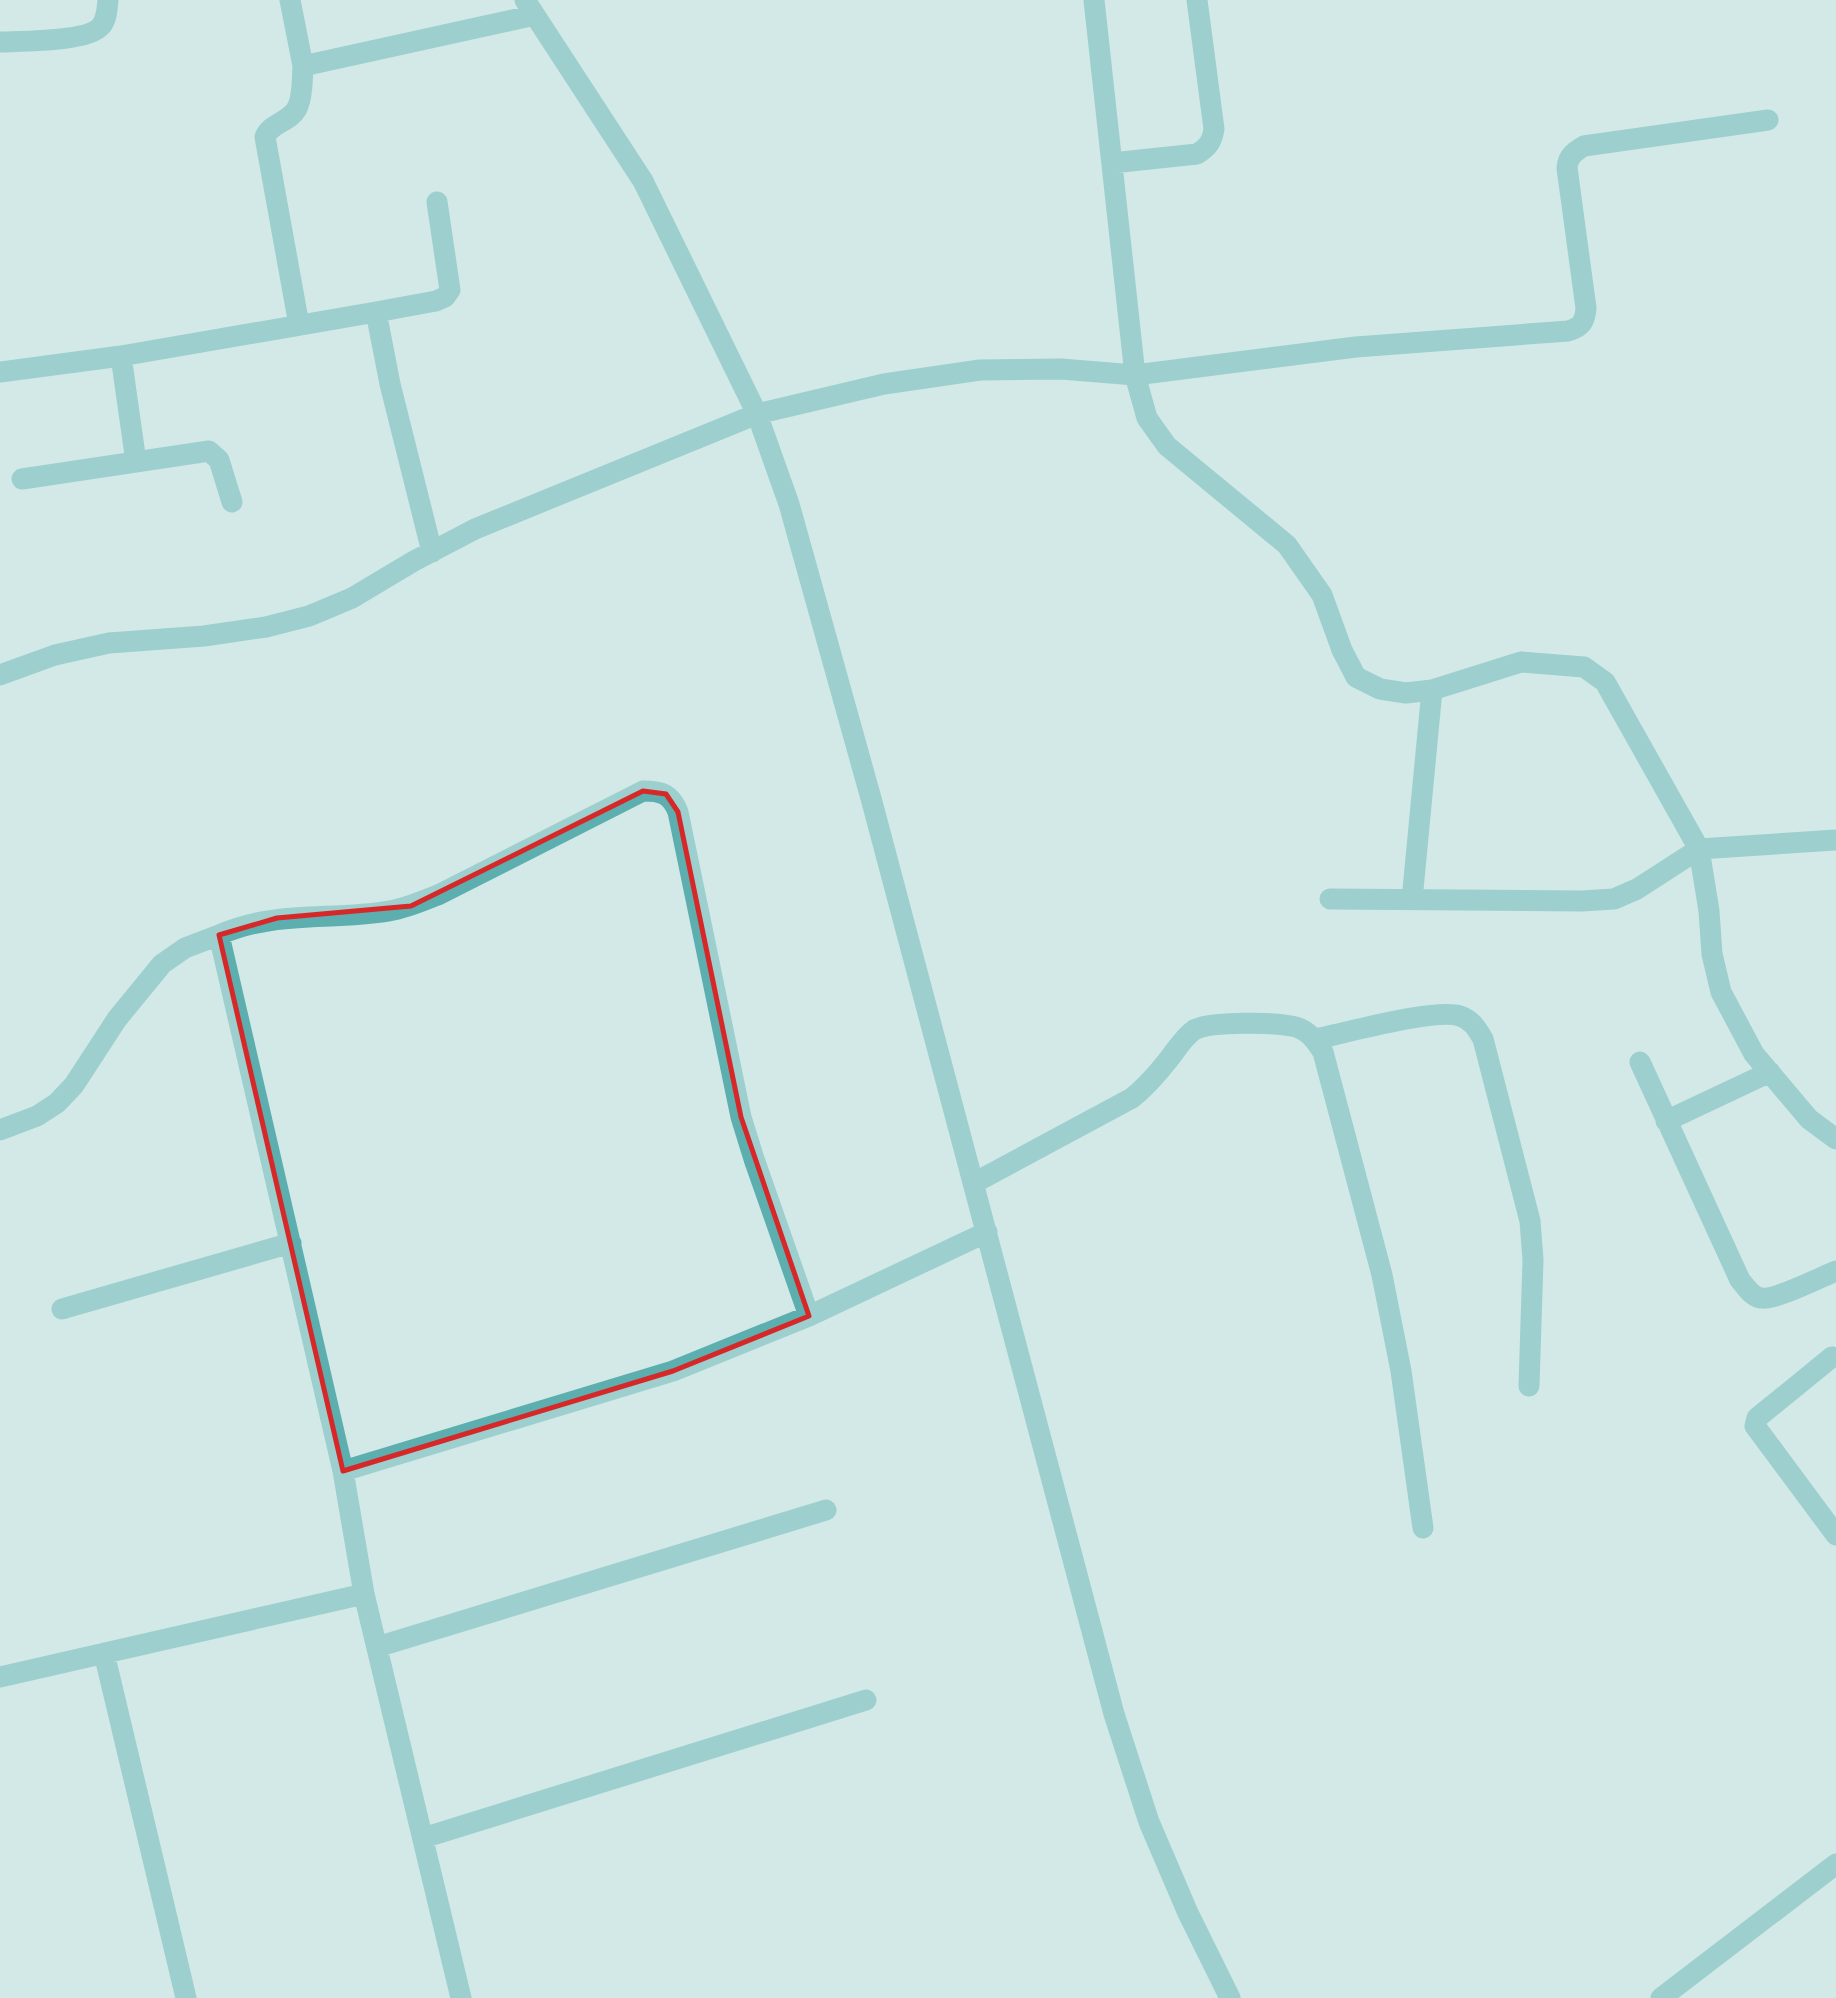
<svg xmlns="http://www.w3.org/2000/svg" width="1836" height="1998" viewBox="0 0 1836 1998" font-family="'Noto Serif',serif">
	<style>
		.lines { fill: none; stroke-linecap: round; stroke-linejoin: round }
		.street { stroke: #5cafae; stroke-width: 21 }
		.marked { fill: none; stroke: #d62828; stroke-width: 5; stroke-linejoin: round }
	</style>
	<rect width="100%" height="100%" fill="#d2e9e8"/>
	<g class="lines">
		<!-- street -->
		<path class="street" d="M290,0l13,66
			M525,0l118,181 114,233 32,90 83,298 242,912 35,108 39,91 42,85
			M1094,0l41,375 221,-28 212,-16c14,-4 17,-10 18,-23l-19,-140c1,-12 7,-16 17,-22l184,-26
			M0,42c22,-1 88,0 101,-16 6,-7 6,-17 7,-26
			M1112,163l85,-9c11,-7 15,-12 17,-25l-17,-129
			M376,312l60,-11 9,-4 5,-7 -13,-88
			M299,325l-34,-188c6,-15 27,-15 33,-31 5,-11 4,-27 5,-40l232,-51
			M121,356l15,106
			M0,372l121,-16 255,-44 14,72 42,168
			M22,479l187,-28 10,9 13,42
			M0,675l55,-20 54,-12 95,-7 62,-9 43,-11 43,-18 62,-37 61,-32 282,-115 127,-30 96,-14 81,-1 74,6 12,43 20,28 120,99 35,50 20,55 14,27 24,12 26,4 26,-3 89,-28 63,5 21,15 94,167 137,-9
			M1330,899l252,2 32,-2 23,-10 62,-40 10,62 3,43 9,38 33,62 55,65 27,20
			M1412,900l20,-210
			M1315,1039c31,-6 120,-31 145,-23 12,4 17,13 23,23l47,182 3,39 -4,126
			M1640,1062l100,218c6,7 12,17 21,18 13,3 60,-21 75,-27
			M1666,1121l104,-49
			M0,1130l37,-14 20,-13 17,-18 43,-66 45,-55 23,-16 34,-13
			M974,1183l158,-85c14,-11 26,-25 37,-39 7,-9 15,-22 25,-29 16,-9 84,-8 102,-3 13,4 20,14 27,25l59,223 19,96 22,157
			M62,1309l229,-66
			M809,1316l178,-84
			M1832,1357l-75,61 -2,8 81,109
			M343,1471l330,-100 136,-55 -55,-157 -13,-42 -63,-305c-7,-18 -16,-21 -35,-21l-203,103c-17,7 -33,14 -51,17 -59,10 -114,-1 -170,24l124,536 21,123 97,404
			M377,1647l449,-137
			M104,1653l82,345
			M0,1677l364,-83
			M423,1838l443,-138
			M1661,1998l175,-134"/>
	</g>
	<!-- marked area -->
	<path d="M0 0H1836V1998H0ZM643,791l23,3 12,18 63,305 68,199 -136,55 -330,100 -124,-536 58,-17 134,-12z" fill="#d2e9e8" fill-opacity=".55" fill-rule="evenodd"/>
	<path class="marked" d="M643,791l23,3 12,18 63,305 68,199 -136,55 -330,100 -124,-536 58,-17 134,-12z"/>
</svg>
